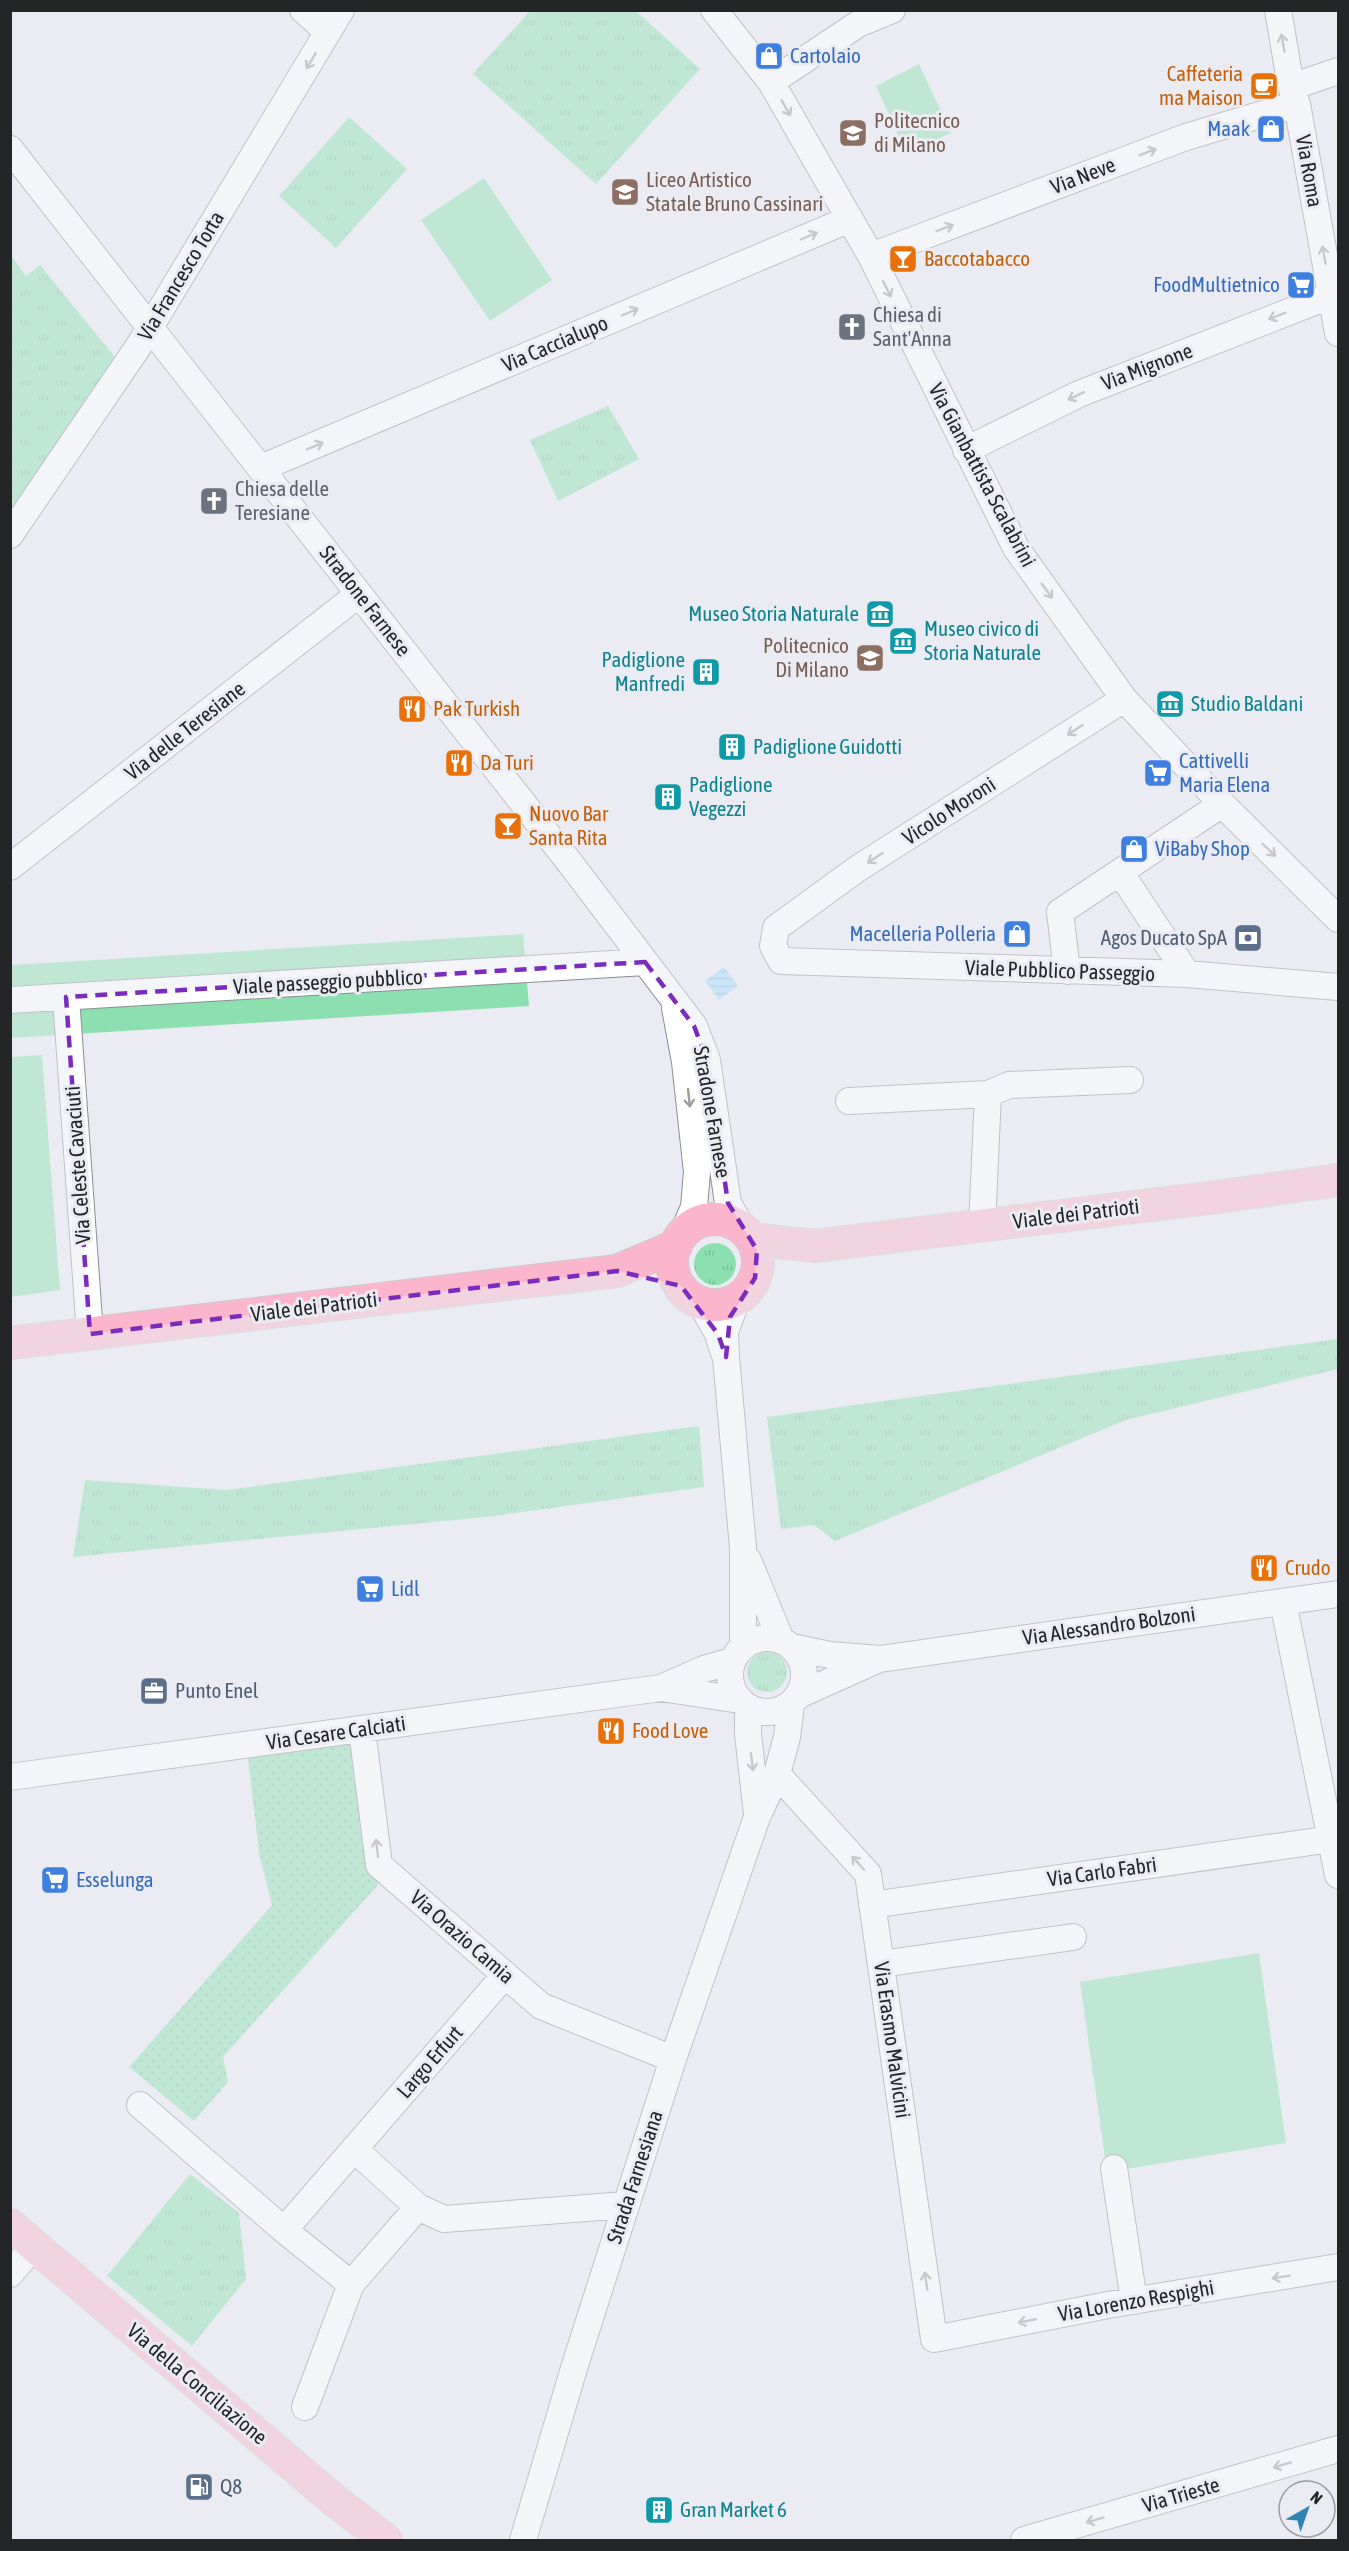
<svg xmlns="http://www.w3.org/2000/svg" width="1349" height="2551" viewBox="0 0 1349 2551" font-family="'Asap Condensed',sans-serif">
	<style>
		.grass { fill: url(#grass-tufts) }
		.park { fill: #8ce0b0 }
		.garden { fill: url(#garden-dots) }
		.water { fill: url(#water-rules) }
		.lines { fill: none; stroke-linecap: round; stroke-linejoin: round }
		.minor-casing { stroke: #8c8d93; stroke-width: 28 }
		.major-casing { stroke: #cacbcb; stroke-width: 34 }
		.minor { stroke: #fff; stroke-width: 26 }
		.major { stroke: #fbb6cd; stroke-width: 32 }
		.oneway { stroke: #9c9d9e }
		.marked { fill: none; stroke: #7b2cbf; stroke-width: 4.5; stroke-dasharray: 12 8; stroke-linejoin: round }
		.labels { text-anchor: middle; stroke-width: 6; stroke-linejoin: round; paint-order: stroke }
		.shop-label { font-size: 21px; fill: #366cbe; stroke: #ebecf3; text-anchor: start }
		.food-label { font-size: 21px; fill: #c56008; stroke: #ebecf3; text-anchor: start }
		.education-label { font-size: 21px; fill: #785e54; stroke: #ebecf3; text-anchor: start }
		.street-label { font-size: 21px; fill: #242527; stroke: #ebecf3 }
		.worship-label { font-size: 21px; fill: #5b616d; stroke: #ebecf3; text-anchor: start }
		.culture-label { font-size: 21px; fill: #0d838f; stroke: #ebecf3; text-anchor: start }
		.service-label { font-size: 21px; fill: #4e5e75; stroke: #ebecf3; text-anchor: start }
	</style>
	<defs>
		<pattern id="grass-tufts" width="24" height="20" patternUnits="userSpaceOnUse" patternTransform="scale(1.5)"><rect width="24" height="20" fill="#8ce0b0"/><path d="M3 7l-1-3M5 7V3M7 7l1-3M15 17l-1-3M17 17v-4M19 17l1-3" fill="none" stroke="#79c097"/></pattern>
		<pattern id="garden-dots" width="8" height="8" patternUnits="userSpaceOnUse" patternTransform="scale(1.5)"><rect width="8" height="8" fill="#8ce0b0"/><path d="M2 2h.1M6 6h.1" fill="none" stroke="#79c097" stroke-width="1.8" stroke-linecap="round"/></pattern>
		<pattern id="water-rules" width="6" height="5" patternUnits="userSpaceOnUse" patternTransform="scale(1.5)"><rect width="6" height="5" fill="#a0dbfd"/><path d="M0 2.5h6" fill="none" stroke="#8abcd9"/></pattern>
	</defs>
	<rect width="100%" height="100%" fill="#ebecf3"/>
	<!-- grass -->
	<path class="grass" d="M530,11h106l64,58 -104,115 -123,-110z
		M349,117l58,52 -71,79 -57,-52z
		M10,254l16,22 14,-11 79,97 -109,150z
		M608,406l31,53 -81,42 -28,-61z
		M694 1264a21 21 0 1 1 42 0a21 21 0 1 1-42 0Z
		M1338,1339v30l-212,51 -291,121 -21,-16 -33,4 -14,-112z
		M699,1426l5,61 -218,30 -413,40 12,-77 142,10z
		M747 1672a20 20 0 1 1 40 0a20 20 0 1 1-40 0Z
		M190,2174l49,39 7,66 -54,67 -85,-70z"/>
	<!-- park -->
	<path class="park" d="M919,64l32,69 -45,19 -30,-66z
		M484,178l68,102 -62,41 -69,-101z
		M523,934l6,72 -518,32v-73z
		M42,1055l18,235 -49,7v-240z
		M1259,1953l27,190 -179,29 -27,-190z"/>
	<!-- garden -->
	<path class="garden" d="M359,1742l19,143 -155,172 5,25 -34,39 -65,-54 143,-162 -13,-52 -11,-95z"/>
	<!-- water -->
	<path class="water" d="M724,967l14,19 -19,14 -14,-19z"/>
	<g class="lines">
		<!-- minor casing -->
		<g class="minor-casing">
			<path id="minor" d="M303,10l25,22
				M714,10l57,72 100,174 145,292 108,151 98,105 116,115
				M1278,10l13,77 6,17 41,229
				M771,82l87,-58 34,-14
				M1291,87l47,-16
				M10,149l560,714 124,163 13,34 21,143 15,27
				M871,256l315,-119 111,-33
				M966,450l113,-56 253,-99
				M261,468l589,-249
				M10,535l130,-191 201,-334
				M1124,699l-267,170 -81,59 -3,18 8,15 406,13 151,13
				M10,867l349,-273
				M1120,872l67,102
				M1067,971l-7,-59 162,-108
				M66,997l24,337
				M10,1000l635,-38
				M675,1008l10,54 12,110 -3,35 -12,28
				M849,1101l139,-7 21,-9 121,-5
				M982,1226l6,-132
				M737,1299l-12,33 1,25 17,191v98
				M700,1302l18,32 6,19
				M748,1560l33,80
				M1283,1602l55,273
				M730 1675a37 37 0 1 1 74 0a37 37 0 1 1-74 0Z
				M792,1647l38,8 50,4 458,-65
				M661,1688l79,12
				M799,1695l78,-35
				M748,1707v27l9,80
				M362,1730l17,135 162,141 132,53
				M777,1774l91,100 66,465 174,-34 230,-38
				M10,1777l651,-89 43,-19 28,-8
				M872,1905l459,-66
				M881,1964l192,-27
				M140,2105l144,125 221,-255
				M354,2149l64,58 26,12 182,-14
				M1114,2168l20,133
				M284,2230l67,54 67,-77
				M10,2274l24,-28
				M305,2407l46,-123
				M523,2540l52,-175 98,-306 84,-242 20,-43 10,-37 4,-33
				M1024,2540l314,-91"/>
		</g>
		<!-- major casing -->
		<g class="major-casing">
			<path id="major" d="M672 1262a43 43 0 1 1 86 0a43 43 0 1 1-86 0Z
				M752,1239l62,7 403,-49 121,-17
				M10,1343l607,-72 59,-25
				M10,2225l324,275 52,40"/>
		</g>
		<!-- minor -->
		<use href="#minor" class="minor"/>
		<!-- major -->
		<use href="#major" class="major"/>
	</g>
	<!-- one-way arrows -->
	<defs><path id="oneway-shaft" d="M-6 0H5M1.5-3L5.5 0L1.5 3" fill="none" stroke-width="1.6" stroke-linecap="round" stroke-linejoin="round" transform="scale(1.5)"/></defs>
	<g class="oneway">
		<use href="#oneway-shaft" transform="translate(1283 43) rotate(-100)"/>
		<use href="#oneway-shaft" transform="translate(311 61) rotate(121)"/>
		<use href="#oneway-shaft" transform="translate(786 108) rotate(60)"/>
		<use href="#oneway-shaft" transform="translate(1148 152) rotate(-21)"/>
		<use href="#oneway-shaft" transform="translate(945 228) rotate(-21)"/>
		<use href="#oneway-shaft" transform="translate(809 236) rotate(-23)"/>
		<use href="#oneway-shaft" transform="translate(1324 255) rotate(-100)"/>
		<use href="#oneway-shaft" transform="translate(887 289) rotate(64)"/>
		<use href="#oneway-shaft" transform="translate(630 312) rotate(-23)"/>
		<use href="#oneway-shaft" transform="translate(1277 316) rotate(159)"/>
		<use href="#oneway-shaft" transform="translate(1076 396) rotate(155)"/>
		<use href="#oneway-shaft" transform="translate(315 446) rotate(-23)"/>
		<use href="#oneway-shaft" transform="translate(1047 591) rotate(54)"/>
		<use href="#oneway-shaft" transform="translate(1075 730) rotate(147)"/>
		<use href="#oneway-shaft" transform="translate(1269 850) rotate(44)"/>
		<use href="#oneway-shaft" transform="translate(875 858) rotate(147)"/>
		<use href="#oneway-shaft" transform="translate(689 1098) rotate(84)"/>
		<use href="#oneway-shaft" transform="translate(752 1762) rotate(83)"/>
		<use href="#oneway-shaft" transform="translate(377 1848) rotate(-97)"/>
		<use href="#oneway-shaft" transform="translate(858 1863) rotate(-132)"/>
		<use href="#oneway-shaft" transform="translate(1281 2277) rotate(171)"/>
		<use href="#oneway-shaft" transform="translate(926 2281) rotate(-98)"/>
		<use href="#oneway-shaft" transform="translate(1027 2321) rotate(169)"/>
		<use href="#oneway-shaft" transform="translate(1282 2465) rotate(164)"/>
		<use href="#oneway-shaft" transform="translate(1095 2520) rotate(164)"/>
	</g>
	<!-- marked area -->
	<path d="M0 0H1349V2551H0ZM645,962l49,64 13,34 21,143 29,47 -2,28 -25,39 -4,40 -8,-23 -37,-48 -64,-15 -527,63 -24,-337z" fill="#ebecf3" fill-opacity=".55" fill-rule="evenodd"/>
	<path class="marked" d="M645,962l49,64 13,34 21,143 29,47 -2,28 -25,39 -4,40 -8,-23 -37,-48 -64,-15 -527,63 -24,-337z"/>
	<!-- icons -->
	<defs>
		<g id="shop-square" transform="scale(1.5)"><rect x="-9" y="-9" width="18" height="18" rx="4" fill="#3f7fe0" stroke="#ebecf3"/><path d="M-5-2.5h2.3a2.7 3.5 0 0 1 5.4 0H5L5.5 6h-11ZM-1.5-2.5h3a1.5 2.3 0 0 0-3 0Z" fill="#fff"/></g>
		<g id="cafe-square" transform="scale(1.5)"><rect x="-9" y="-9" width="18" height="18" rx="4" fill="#e8710a" stroke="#ebecf3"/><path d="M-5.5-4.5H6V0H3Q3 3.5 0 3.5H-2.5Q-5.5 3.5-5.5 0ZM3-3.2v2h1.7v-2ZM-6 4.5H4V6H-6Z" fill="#fff"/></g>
		<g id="university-square" transform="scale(1.5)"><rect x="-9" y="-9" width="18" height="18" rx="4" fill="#8d6e63" stroke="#ebecf3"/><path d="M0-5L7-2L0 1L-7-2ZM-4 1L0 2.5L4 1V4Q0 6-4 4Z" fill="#fff"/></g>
		<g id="school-square" transform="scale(1.5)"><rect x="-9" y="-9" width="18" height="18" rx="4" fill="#8d6e63" stroke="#ebecf3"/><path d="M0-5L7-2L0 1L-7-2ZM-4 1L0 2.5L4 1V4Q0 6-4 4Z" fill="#fff"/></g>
		<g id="bar-square" transform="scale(1.5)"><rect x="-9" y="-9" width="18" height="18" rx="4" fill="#e8710a" stroke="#ebecf3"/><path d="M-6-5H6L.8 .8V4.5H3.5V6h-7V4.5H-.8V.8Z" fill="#fff"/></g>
		<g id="supermarket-square" transform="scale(1.5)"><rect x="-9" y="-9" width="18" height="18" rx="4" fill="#3f7fe0" stroke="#ebecf3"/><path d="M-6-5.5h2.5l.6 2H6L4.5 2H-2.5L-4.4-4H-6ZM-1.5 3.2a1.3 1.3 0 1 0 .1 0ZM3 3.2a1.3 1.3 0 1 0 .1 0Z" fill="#fff"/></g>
		<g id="church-square" transform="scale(1.5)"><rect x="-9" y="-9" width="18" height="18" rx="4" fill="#6b7280" stroke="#ebecf3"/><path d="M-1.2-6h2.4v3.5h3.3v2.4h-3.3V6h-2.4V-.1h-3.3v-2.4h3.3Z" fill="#fff"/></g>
		<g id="museum-square" transform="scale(1.5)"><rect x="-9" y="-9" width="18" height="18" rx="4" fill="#0f9aa8" stroke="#ebecf3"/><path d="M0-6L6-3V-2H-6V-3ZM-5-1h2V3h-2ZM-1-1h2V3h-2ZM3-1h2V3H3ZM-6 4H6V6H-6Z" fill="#fff"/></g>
		<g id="building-square" transform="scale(1.5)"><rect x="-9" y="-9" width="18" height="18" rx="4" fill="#0f9aa8" stroke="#ebecf3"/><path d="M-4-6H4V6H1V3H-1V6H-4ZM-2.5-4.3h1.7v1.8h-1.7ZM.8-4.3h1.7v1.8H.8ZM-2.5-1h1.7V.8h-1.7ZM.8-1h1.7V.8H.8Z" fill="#fff"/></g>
		<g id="restaurant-square" transform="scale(1.5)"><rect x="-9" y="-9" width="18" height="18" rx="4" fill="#e8710a" stroke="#ebecf3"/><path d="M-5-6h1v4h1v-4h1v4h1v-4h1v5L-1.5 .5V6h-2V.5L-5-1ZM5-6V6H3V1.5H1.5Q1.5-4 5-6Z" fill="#fff"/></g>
		<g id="bank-square" transform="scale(1.5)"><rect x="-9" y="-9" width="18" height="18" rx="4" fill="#5c6f8a" stroke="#ebecf3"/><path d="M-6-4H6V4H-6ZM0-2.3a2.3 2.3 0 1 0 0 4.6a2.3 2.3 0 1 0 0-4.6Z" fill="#fff"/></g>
		<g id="office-square" transform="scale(1.5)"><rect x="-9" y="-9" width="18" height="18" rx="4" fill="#5c6f8a" stroke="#ebecf3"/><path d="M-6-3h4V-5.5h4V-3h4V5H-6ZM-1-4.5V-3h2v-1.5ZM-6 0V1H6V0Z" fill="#fff"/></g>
		<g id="fuel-square" transform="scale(1.5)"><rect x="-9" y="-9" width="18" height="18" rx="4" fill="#5c6f8a" stroke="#ebecf3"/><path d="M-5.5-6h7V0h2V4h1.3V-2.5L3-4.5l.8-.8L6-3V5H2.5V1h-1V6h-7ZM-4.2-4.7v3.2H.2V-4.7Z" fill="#fff"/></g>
	</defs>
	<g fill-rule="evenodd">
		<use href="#shop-square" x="769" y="56"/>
		<use href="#cafe-square" x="1264" y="86"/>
		<use href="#shop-square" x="1271" y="129"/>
		<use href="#university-square" x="853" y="133"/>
		<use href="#school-square" x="625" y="192"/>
		<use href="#bar-square" x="903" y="259"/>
		<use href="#supermarket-square" x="1301" y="285"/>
		<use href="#church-square" x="852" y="327"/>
		<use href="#church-square" x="214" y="501"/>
		<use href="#museum-square" x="880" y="614"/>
		<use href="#museum-square" x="903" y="641"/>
		<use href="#university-square" x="870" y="658"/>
		<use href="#building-square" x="706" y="672"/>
		<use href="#museum-square" x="1170" y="704"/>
		<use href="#restaurant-square" x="412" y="709"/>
		<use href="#building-square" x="732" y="747"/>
		<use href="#restaurant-square" x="459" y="763"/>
		<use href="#supermarket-square" x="1158" y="773"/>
		<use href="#building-square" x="668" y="797"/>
		<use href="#bar-square" x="508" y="826"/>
		<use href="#shop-square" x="1134" y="849"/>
		<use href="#shop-square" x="1017" y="934"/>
		<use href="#bank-square" x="1248" y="938"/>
		<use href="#restaurant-square" x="1264" y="1568"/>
		<use href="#supermarket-square" x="370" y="1589"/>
		<use href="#office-square" x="154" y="1691"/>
		<use href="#restaurant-square" x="611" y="1731"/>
		<use href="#supermarket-square" x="55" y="1880"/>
		<use href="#fuel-square" x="199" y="2487"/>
		<use href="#building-square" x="659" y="2510"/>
	</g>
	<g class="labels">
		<!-- shop labels -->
		<g class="shop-label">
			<text x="790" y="63">Cartolaio</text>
			<text x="1250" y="136" text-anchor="end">Maak</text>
			<text x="1280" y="292" text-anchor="end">FoodMultietnico</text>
			<text x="1179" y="768">Cattivelli<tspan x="1179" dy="24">Maria Elena</tspan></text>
			<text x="1155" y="856">ViBaby Shop</text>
			<text x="996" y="941" text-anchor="end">Macelleria Polleria</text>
			<text x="391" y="1596">Lidl</text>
			<text x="76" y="1887">Esselunga</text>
		</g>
		<!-- food labels -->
		<g class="food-label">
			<text x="1243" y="81" text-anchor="end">Caffeteria<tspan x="1243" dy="24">ma Maison</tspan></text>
			<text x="924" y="266">Baccotabacco</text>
			<text x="433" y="716">Pak Turkish</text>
			<text x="480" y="770">Da Turi</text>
			<text x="529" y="821">Nuovo Bar<tspan x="529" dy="24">Santa Rita</tspan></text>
			<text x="1285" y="1575">Crudo</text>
			<text x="632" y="1738">Food Love</text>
		</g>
		<!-- education labels -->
		<g class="education-label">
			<text x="874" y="128">Politecnico<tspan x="874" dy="24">di Milano</tspan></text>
			<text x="646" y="187">Liceo Artistico<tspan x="646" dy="24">Statale Bruno Cassinari</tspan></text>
			<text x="849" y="653" text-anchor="end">Politecnico<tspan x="849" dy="24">Di Milano</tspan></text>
		</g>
		<!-- street labels -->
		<g class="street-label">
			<text transform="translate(1309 171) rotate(80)" y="7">Via Roma</text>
			<text transform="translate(1083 176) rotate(-21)" y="7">Via Neve</text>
			<text transform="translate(181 276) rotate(-59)" y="7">Via Francesco Torta</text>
			<text transform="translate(555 344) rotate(-23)" y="7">Via Caccialupo</text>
			<text transform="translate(1147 367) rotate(-21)" y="7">Via Mignone</text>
			<text transform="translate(982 475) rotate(62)" y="7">Via Gianbattista Scalabrini</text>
			<text transform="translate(365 601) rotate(52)" y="7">Stradone Farnese</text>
			<text transform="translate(185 731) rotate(-38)" y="7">Via delle Teresiane</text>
			<text transform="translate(949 811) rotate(-33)" y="7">Vicolo Moroni</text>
			<text transform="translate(1060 971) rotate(2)" y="7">Viale Pubblico Passeggio</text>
			<text transform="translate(328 982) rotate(-3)" y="7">Viale passeggio pubblico</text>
			<text transform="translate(712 1112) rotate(80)" y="7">Stradone Farnese</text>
			<text transform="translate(78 1165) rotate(-94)" y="7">Via Celeste Cavaciuti</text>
			<text transform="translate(1076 1214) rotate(-7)" y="7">Viale dei Patrioti</text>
			<text transform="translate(314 1307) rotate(-7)" y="7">Viale dei Patrioti</text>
			<text transform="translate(1109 1626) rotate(-8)" y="7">Via Alessandro Bolzoni</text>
			<text transform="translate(336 1733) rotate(-8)" y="7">Via Cesare Calciati</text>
			<text transform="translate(1102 1872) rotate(-8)" y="7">Via Carlo Fabri</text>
			<text transform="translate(462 1937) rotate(41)" y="7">Via Orazio Camia</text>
			<text transform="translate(892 2040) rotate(82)" y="7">Via Erasmo Malvicini</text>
			<text transform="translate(430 2062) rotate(-49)" y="7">Largo Erfurt</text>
			<text transform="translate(635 2177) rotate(-72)" y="7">Strada Farnesiana</text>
			<text transform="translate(1136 2301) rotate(-10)" y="7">Via Lorenzo Respighi</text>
			<text transform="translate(197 2384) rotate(40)" y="7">Via della Conciliazione</text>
			<text transform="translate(1181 2495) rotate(-16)" y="7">Via Trieste</text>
		</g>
		<!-- worship labels -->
		<g class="worship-label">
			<text x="873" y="322">Chiesa di<tspan x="873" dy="24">Sant'Anna</tspan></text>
			<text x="235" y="496">Chiesa delle<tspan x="235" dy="24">Teresiane</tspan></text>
		</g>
		<!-- culture labels -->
		<g class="culture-label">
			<text x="859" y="621" text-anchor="end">Museo Storia Naturale</text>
			<text x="924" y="636">Museo civico di<tspan x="924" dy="24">Storia Naturale</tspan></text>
			<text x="685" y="667" text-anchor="end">Padiglione<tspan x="685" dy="24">Manfredi</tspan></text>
			<text x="1191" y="711">Studio Baldani</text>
			<text x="753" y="754">Padiglione Guidotti</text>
			<text x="689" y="792">Padiglione<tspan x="689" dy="24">Vegezzi</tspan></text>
			<text x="680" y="2517">Gran Market 6</text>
		</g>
		<!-- service labels -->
		<g class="service-label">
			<text x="1227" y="945" text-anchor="end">Agos Ducato SpA</text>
			<text x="175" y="1698">Punto Enel</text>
			<text x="220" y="2494">Q8</text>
		</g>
	</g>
	<!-- border -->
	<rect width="1349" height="2551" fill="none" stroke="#242527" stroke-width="24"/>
	<!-- north arrow -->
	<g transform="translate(1307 2509) rotate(40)"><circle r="28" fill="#ebecf3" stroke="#9b9ca1" stroke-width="1.5"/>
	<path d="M0-4.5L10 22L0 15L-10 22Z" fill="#3084b4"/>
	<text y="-9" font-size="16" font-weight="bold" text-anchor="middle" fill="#242527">N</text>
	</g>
</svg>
